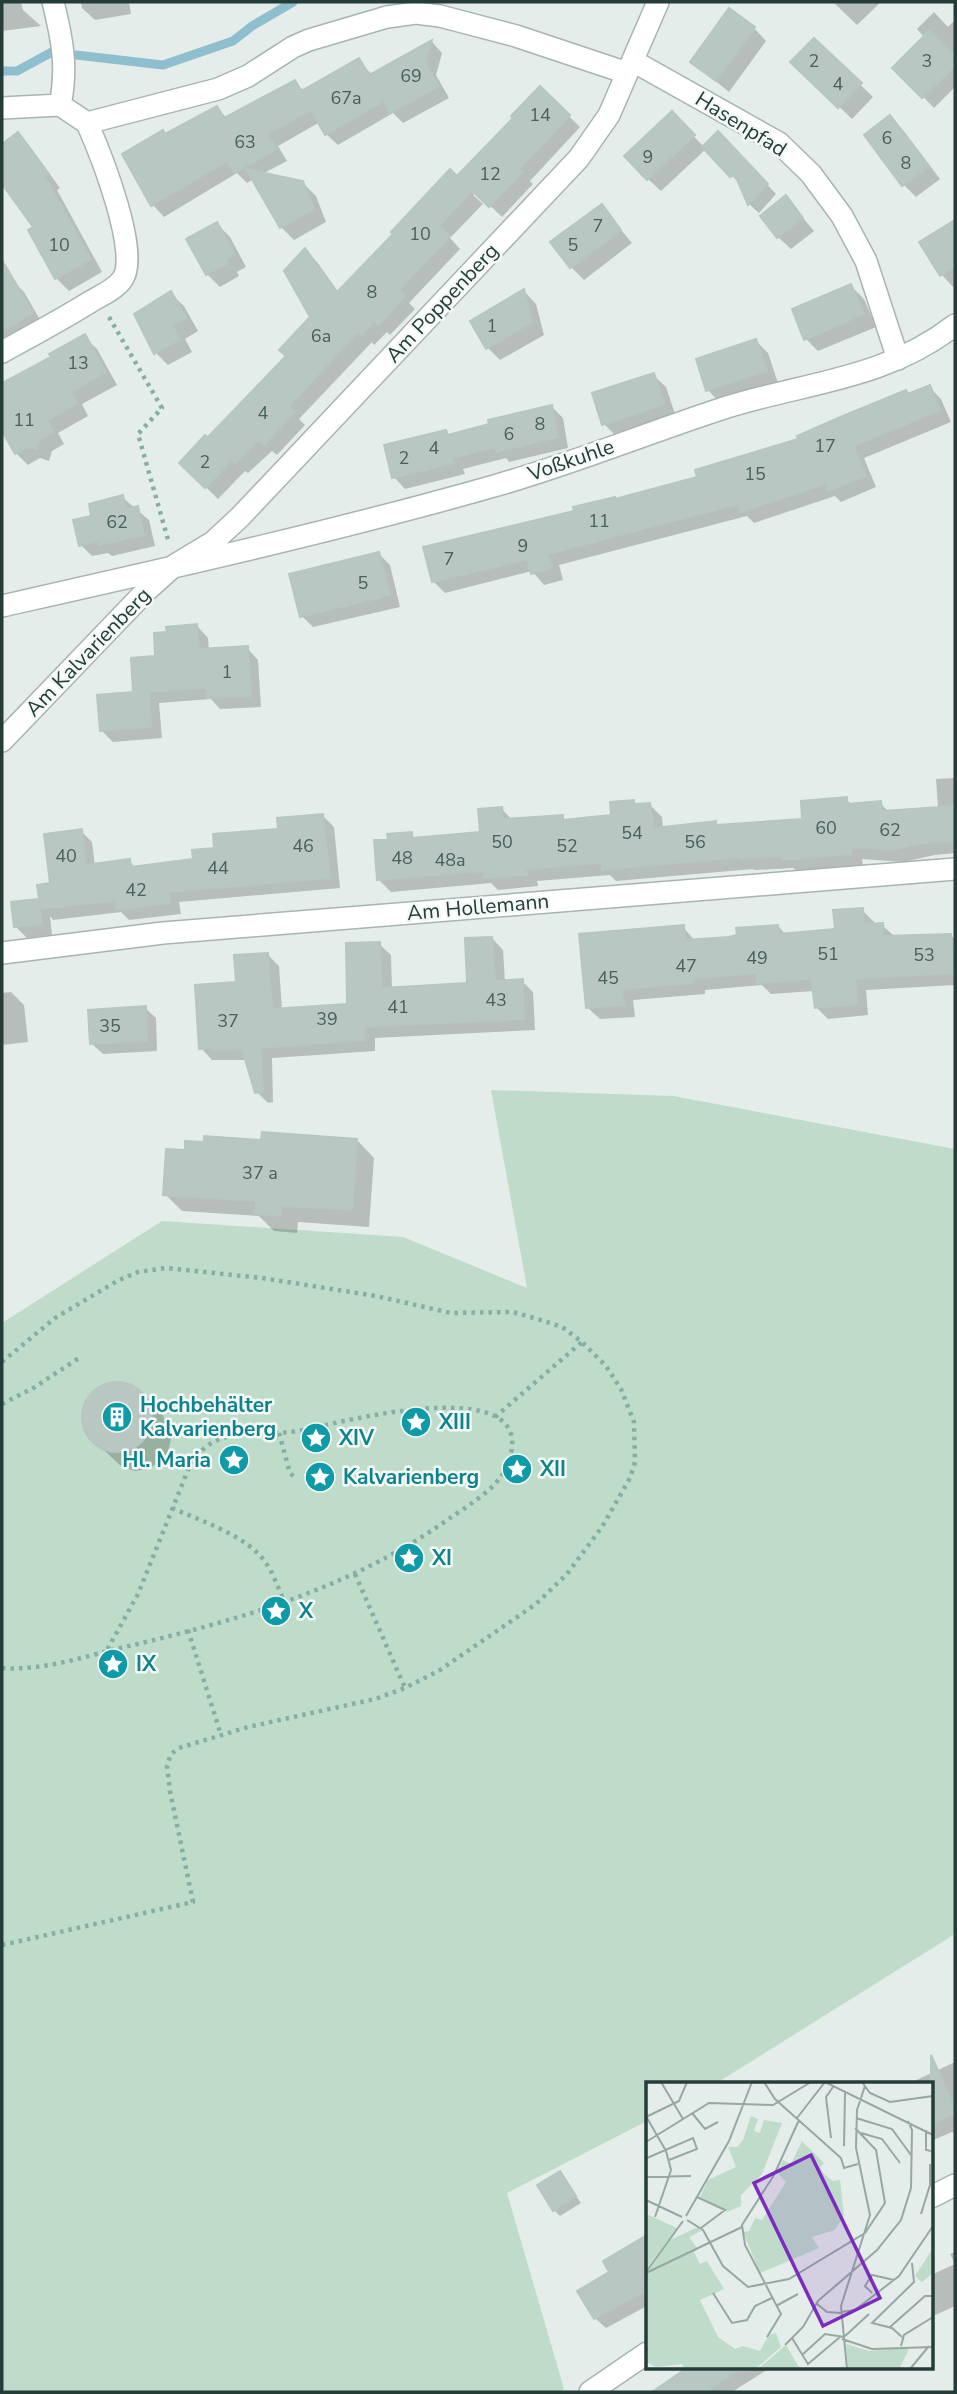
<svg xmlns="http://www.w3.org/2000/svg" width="957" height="2394" viewBox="0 0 957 2394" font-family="'Nunito Sans',sans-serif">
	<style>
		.green { fill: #bedcc9 }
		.shadow { fill: #0003 }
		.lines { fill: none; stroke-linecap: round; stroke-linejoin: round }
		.stream { stroke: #8fbfce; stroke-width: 9 }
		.building { fill: #b9c7c3; stroke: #b7c6c1; stroke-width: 2 }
		.minor-casing { stroke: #a7b5b1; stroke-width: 24 }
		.path { stroke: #86aea5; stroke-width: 4.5; stroke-dasharray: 3.5 5; stroke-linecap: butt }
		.minor { stroke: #fff; stroke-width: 21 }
		.labels { text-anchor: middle; stroke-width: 5; stroke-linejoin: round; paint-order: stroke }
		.number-label { font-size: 18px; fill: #49605c }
		.street-label { font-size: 21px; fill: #243d39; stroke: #f4f9f7 }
		.culture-label { font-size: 21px; font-weight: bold; fill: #0d838f; stroke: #f4f9f7; text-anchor: start }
		.inset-road { fill: none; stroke: #97a7a3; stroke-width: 2 }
		.view { fill: #7b2cbf; fill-opacity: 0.15; stroke: #7b2cbf; stroke-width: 3.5 }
		.inset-edge { fill: none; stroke: #243d39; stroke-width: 3.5 }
	</style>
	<rect width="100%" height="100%" fill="#e4ede9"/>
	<!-- green -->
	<path class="green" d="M491,1090l182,6 282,53v785l-240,150h-68v37l-140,72 57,196 -4,3h-558v-1069l160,-102 241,16 124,51z"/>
	<!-- shadow -->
	<path class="shadow" d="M2,2h19l2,8 18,16 -39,5z
		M81,2h48l2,12 -36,6 -13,-12z
		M833,2h48l-24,23z
		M934,12l14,15 7,-7v67l-21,21 -39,-40 30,-30 -8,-9z
		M754,28l12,13 -37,51 -37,-30z
		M814,40l59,57 -21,22 -59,-57z
		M432,42l10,11 -6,22 13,23 -46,25 -10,-10 -55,32 -12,-11 -6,-12 -42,24 9,15 -25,13 41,9 13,13 10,26 -32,18 -13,-13 -27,-48 -7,4 -10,-10 -73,44 -11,-12 -29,-51 42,-18 51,-28 10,10 68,-36 9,9 55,-31 13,15z
		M540,88l40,39 -50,54 3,3 -31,33 -26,-25 -3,3 10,9 -33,34 10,11 -51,54 6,6 -25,26 -3,-3 -13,13 -2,-3 -73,77 6,6 -28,30 -5,-4 -24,22 -3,-2 -27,28 -37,-36 27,-23 80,-84 24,-39 -7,-66 12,11 22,31 118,-114 58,-61z
		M672,114l32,33 14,-13 58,60 -17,19 -10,-9 -7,-18 -36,-37 -45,42 -13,-12z
		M890,117l13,13 37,49 -24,18 -12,-12z
		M18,134l12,13 30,41 -3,2 45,82 -33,19 -13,-13 -21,-50 -33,-47v-35z
		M786,198l28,33 -23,18 -13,-12z
		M601,206l31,37 -48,37 -13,-13z
		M955,222v64l-2,1 -11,-12 -21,-32z
		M217,224l13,13 16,30 -9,5 2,4 -19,11 -13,-13z
		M12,280l12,12 19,33 -34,20 -7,-8v-50z
		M851,286l13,13 12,28 -58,24 -12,-12z
		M524,291l12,13 8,31 -44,25 -12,-12z
		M171,294l13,12 14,25 -13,8 7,13 -24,13 -13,-13z
		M84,337l13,12 20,36 -35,19 6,12 -30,17 6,11 -12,7 -3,10 -9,-3 -12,7 -12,-12 -14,-22v-46l51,-27z
		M756,341l12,12 10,30 -58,20 -12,-13z
		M653,375l13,12 10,30 -59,20 -13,-13z
		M929,387l12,12 10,23 -87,36 12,29 -35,15 -6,-6 -81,27 -7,-7 -188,49 4,15 -19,5 -12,-14 -87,22 -11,-11 182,-81 83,-23z
		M552,407l11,11 5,30 -59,14 -3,-4 -43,11 2,5 -60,15 -11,-12 52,-45 3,4z
		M122,497l27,23 6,26 -43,10 -4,-3 -16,3 -11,-11 13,-28z
		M379,554l11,11 10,42 -87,20 -11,-11z
		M197,626l11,12 1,13 38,-3 11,12 3,47 -41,2 -9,-10 -52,4 3,35 -49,4 -11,-11 33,-38 22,-35z
		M955,778v75l-20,2 -32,7 -41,-3 1,7 -66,5 -4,-3 -38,2 -2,-1 -137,12 -6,-6 -73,6 1,5 -40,4 -7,-7 -100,9 -13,-13 12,-38 21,-7 6,6 65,-6 20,-25 10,11 50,-3 4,4 47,-4 20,-15 4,3 12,-1 13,13 1,11 52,-5 4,4 85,-6 42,-22 7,7 27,-3 9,9 45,-3 4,-2 -2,-28z
		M323,816l11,11 6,61 -161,14 2,12 -52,6 -8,-8 -68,8 -3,-4 2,19 -25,3 -12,-12 26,-26 11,-16 29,-53 11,11 3,24 34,-5 7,7 59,-7 21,-11z
		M862,910l12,12v3h8l12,11 57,-1 4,5v45l-89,5 2,25 -40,4 -12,-12 -2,-16 -43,3 -9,-9 -57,5v4l-72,6 2,17 -35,2 -12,-11 95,-81 12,14 34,-2 49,-13 8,9 51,-4z
		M492,938l11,12 2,32 17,-1 11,11 2,38 -160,8v13l-103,7 1,44 -5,1 -11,-11 -10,-32h-35l-11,-12 37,-64 30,-29 11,11 3,44 67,-5 30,-61 12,11 1,34 77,-5z
		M11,992l13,13 4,37 -26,3v-52z
		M145,1008l11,10 1,33 -54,3 -11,-10z
		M357,1140l17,18 -5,69 -71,-5 -1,11 -23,-2 -15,-15 -77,-5 -17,-17 98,-52z
		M119,1383l13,3 11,8 19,20 7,12 2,13 -3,13 -8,10 -12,7 -13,2 -13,-4 -30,-28 -7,-11 -2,-13 4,-13 8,-11 11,-6z
		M955,2062v72l-3,-2 -21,9v-57h-23z
		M560,2173l21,30 -21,13 -6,-6z
		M646,2237l1,69 -41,22 -11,-10 17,-45z
		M955,2252v54l-24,11v-42l24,-11 -5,-10z
		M691,2368h79l-38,24h-74z"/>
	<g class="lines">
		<!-- stream -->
		<path class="stream" d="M76,55l87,10 70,-24 19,-15 41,-24
			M2,71h15l35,-19"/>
	</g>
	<!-- building -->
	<path class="building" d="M729,8l26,19 -39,54 -26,-19z
		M929,31l26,25v10l-33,32 -30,-30z
		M814,38l48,45 -24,25 -48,-46z
		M432,40l-7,22 14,24 -49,27 -6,-12 -59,34 -14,-25 -43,24 9,15 -43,24 -7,-12 -76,45 -29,-52 41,-24 2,4 52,-28 7,12 71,-38 6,11 58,-33 10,17z
		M540,86l30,29 -51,54 3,3 -33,35 -22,-21 5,5 -33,35 11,10 -51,54 6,6 -27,29 -4,-4 -12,14 -3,-3 -29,30 -41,44 6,6 -31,33 -5,-5 -24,23 -3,-3 -27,28 -26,-25 26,-28 3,2 78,-81 -7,-6 31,-33 -26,-46 21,-23 32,44 56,-58 -2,-2 59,-63 7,7 56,-58 -2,-2z
		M672,111l23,24 -48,45 -23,-24z
		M890,115l39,51 -27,20 -38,-51z
		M718,131l50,53 -20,21 -13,-30 -5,2 -28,-30z
		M18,132l31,42 -4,3 46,82 -36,20 -27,-49 5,-3 -31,-43v-40z
		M246,169l57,12 11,28 -34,19z
		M786,195l17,23 -26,20 -17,-22z
		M602,204l19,26 -51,38 -20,-26z
		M955,220v47l-15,9 -21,-34z
		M217,222l18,32 -9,5 2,4 -22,12 -20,-36z
		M2,260l31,53 -31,18z
		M851,284l13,30 -60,26 -12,-31z
		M524,289l8,33 -46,27 -16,-28z
		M171,291l15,27 -13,8 7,13 -26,15 -20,-40z
		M85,334l21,38 -35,20 6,11 -30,18 6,11 -13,7 -3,10 -10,-2 -12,7 -13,-23v-48l49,-26 -2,-3z
		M756,339l11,32 -61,20 -10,-32z
		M654,373l10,31 -62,21 -10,-32z
		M930,385l10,25 -86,36 12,30 -38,15 -3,-7 -85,28 -2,-8 -190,50 4,14 -21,6 -4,-15 -95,23 -9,-35 151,-36 -1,-4 42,-10v2l82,-22 -2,-7 103,-31 -1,-3 41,-18 68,-28 2,4z
		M552,405l6,32 -62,15 -1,-5 -42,11 1,5 -62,15 -8,-33 62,-15 2,5 41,-11 -1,-4z
		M123,495l3,14 12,-3 6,29 -45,10 -1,-4 -19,5 -6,-26 18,-4 -2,-12z
		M379,552l11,43 -90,22 -11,-43z
		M197,624l2,25 49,-3 3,50 -44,2 -1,-10 -57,4 2,35 -51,4 -3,-36 36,-3 -2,-34 24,-2 -1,-23 13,-1 -1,-5z
		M847,797v7l34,-3 1,10 73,-5v35l-33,2 -32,7 -39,-3v7l-68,6 -1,-4 -41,3v-2l-139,13v-7l-76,6 1,6 -43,3 -1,-7 -106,9 -3,-40h14l-1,-6 25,-2v6l68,-6 -2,-23 24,-2 1,12 60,-4v5l48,-5 -1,-13 24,-2v4l16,-1 4,25 62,-7v4l86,-6 -1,-18z
		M323,814l7,64 -161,14 1,11 -54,7 -2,-9 -74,8 -1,-6 3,21 -28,3 -3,-25 28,-3 -2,-14 13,-2 -6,-49 38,-5 4,36 44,-6 1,8 62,-8 -1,-9 22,-2 -1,-14 65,-5 -1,-11z
		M863,908l1,16 19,-1 1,13 67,-2 2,39 -98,6 2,25 -19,2 -23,2 -4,-29 -54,4v-10l-63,6v4l-72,6 2,16 -38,3 -7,-74 105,-9 1,15 44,-3 8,-2 -1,-7 42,-3 1,9 56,-5 -2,-19z
		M492,937l3,44 28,-2 1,40 -160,8v13l-103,8 2,44 -8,1 -13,-44 -30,2v-3l-13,1 -4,-64 41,-3 -2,-27 34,-2 4,56 75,-5 -1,-61 34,-1 2,46 85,-5 -2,-45z
		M146,1006l1,35 -57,3 -2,-34z
		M262,1132l95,7 -5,71 -71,-4v10l-26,-2 1,-13 -93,-6 3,-46 19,1v-9l19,1v-6l57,4z
		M82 1417a35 35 0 1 1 70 0a35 35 0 1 1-70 0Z
		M931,2055l24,53v5l-24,11z
		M560,2171l16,25 -23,15 -16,-26z
		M647,2235v55l-53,29 -17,-28 32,-19 -6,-11z
		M687,2368h55l-37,24h-53z"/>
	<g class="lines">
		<!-- minor casing -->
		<g class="minor-casing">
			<path id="minor" d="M53,2c9,36 15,66 7,103
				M633,61l146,82 32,31 31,42 24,45 32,98
				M2,108l58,-3 27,18 131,-34 30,-13 45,-29 16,-7 78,-23 29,-4 24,3 76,20 111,37
				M2,352c29,-16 59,-32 88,-50 10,-6 24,-12 31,-21 22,-23 -22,-131 -34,-158
				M2,606c164,-37 330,-74 492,-120 78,-22 153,-53 230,-78 82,-26 160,-28 231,-83
				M2,741l144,-150 29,-26 38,-23 27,-25 339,-359 30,-43 49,-113
				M2,953l161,-20 792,-64
				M931,2197l24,-12
				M590,2392l57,-39"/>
		</g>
		<!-- path -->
		<path class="path" d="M109,317l53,91 -24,26 31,109
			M2,1362l53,-44 62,-37 21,-9 28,-4 96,10 114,18 75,17 62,-1 31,9 18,6 20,15 24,24 15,23 13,33 1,40 -5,16 -28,49 -35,47 -31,30 -96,66 -35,18 -30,11 -127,28 -69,21 -8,6 -4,12 3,25 23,111 -191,43
			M2,1404l33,-17 47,-31
			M495,1417l87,-75
			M279,1433l11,40 4,4
			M172,1508c29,13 76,28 94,55 8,12 13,27 19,40
			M355,1574l50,114
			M188,1630l33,105
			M2,1668c38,3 78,-10 114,-19 117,-27 235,-60 334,-131 16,-11 38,-24 50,-40 8,-11 15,-31 11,-44 -14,-48 -150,-17 -185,-9 -15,4 -31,7 -47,8 -40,3 -69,-5 -91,37l-50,124 -32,58"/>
		<!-- minor -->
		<use href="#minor" class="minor"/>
	</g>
	<!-- icons -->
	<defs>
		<g id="building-disc" transform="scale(1.575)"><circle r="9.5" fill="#0f9aa8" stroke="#f4f9f7"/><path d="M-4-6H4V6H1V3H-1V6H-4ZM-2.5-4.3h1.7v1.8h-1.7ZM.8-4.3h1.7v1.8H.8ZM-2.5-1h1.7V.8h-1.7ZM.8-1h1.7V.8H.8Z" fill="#fff"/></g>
		<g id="sight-disc" transform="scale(1.575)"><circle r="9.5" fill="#0f9aa8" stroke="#f4f9f7"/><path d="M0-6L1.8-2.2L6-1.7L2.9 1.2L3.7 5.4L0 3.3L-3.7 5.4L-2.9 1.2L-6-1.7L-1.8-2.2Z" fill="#fff"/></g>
	</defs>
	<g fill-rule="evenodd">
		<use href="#building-disc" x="117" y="1417"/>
		<use href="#sight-disc" x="416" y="1422"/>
		<use href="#sight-disc" x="316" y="1438"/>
		<use href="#sight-disc" x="234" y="1460"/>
		<use href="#sight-disc" x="517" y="1469"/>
		<use href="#sight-disc" x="320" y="1477"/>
		<use href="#sight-disc" x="409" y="1558"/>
		<use href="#sight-disc" x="276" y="1611"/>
		<use href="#sight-disc" x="113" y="1664"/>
	</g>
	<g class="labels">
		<!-- number labels -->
		<g class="number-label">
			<text x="814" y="67">2</text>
			<text x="927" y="67">3</text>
			<text x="411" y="82">69</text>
			<text x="838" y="90">4</text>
			<text x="346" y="104">67a</text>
			<text x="540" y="121">14</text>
			<text x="887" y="144">6</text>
			<text x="245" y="148">63</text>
			<text x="648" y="163">9</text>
			<text x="906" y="169">8</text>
			<text x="490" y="180">12</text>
			<text x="598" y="232">7</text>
			<text x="420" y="240">10</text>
			<text x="59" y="251">10</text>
			<text x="573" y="251">5</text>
			<text x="372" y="298">8</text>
			<text x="492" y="332">1</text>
			<text x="321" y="342">6a</text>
			<text x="78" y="369">13</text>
			<text x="263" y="419">4</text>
			<text x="24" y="426">11</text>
			<text x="540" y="430">8</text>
			<text x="509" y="440">6</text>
			<text x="825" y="452">17</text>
			<text x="434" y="454">4</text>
			<text x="404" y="464">2</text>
			<text x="205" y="468">2</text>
			<text x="755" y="480">15</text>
			<text x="599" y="527">11</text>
			<text x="117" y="528">62</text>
			<text x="523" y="552">9</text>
			<text x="449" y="565">7</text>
			<text x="363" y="589">5</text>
			<text x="227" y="678">1</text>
			<text x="826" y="834">60</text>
			<text x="890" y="836">62</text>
			<text x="632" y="839">54</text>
			<text x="502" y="848">50</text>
			<text x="695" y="848">56</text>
			<text x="303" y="852">46</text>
			<text x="567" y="852">52</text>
			<text x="66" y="862">40</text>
			<text x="402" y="864">48</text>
			<text x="450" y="866">48a</text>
			<text x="218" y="874">44</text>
			<text x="136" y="896">42</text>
			<text x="828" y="960">51</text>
			<text x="924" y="961">53</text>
			<text x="757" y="964">49</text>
			<text x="686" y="972">47</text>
			<text x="608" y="984">45</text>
			<text x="496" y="1006">43</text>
			<text x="398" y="1013">41</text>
			<text x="327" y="1025">39</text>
			<text x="228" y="1027">37</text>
			<text x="110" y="1032">35</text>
			<text x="260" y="1179">37 a</text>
		</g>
		<!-- street labels -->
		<g class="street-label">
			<text transform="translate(741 124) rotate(32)" y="7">Hasenpfad</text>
			<text transform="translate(442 303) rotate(-47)" y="7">Am Poppenberg</text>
			<text transform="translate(571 460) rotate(-19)" y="7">Voßkuhle</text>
			<text transform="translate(88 652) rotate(-46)" y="7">Am Kalvarienberg</text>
			<text transform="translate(478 907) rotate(-5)" y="7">Am Hollemann</text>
		</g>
		<!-- culture labels -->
		<g class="culture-label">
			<text x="140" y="1412">Hochbehälter<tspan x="140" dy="24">Kalvarienberg</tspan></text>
			<text x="439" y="1429">XIII</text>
			<text x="339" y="1445">XIV</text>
			<text x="211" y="1467" text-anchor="end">Hl. Maria</text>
			<text x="540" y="1476">XII</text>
			<text x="343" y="1484">Kalvarienberg</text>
			<text x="432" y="1565">XI</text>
			<text x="299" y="1618">X</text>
			<text x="136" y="1671">IX</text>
		</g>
	</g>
	<!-- overview -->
	<g transform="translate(646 2082)">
		<rect width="287" height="287" fill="#e4ede9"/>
		<path d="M105,34l7,3 -4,12 6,2 4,-13 18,3 -20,51 -21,21v11l-14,6 -27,-15 8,-17 28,-13 -8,-20h9l6,-7zM156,59l22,22 -4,4 4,7 9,7 7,-1 4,35 -9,15 -23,7 7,11 -59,25 -17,-41 6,-1 6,-13 7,2 24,-38 -9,-10 6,-12 8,4zM0,132l31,14 -31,41zM52,145l3,4 -12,6 9,12 -4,3 6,12 7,-3 17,28 -24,11 18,37 17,12 8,-3 17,5 9,-16 7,-2 5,14 -26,22h-71l-2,-5 -26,3 -10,-5v-88l24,-34zM287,166v25l-11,9 -7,-6zM200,262l23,7 38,-4 1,4 -9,18h-51zM140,263l14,24h-42z" fill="#bedcc9"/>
		<path class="inset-road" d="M15,0l22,37M118,0l11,17 66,59 3,10 14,-4M216,0l8,11 20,9 43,-6M46,31l13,16 13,-7M0,35l33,-16 8,-19M1,36l19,33 5,19 -16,47M151,36l28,-36 108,53M210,36l36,11 19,26M280,48v20l5,1M215,51l21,6 18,24M185,56l-5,-41 7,-10M0,60l63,-39 64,2 38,-23M198,64l1,-53M1,76l46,-20 4,11 -28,11M0,95l45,-1M51,115l28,13 -24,18M0,118l36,17M275,132l9,-29v-21M40,134l43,-75 23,-59M41,138l16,10 20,36 25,21 41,-8 76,-46 20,-30 -9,-53 -21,-22M0,190l37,-51M0,191l96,-46M67,211l19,30 15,-3 8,-14 17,-8M226,211l-7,-7 7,-11 22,5M170,221l11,9 14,1M130,224l22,-12M195,230l14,-2 44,-34 34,-50M244,245l35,-31h8M121,255l14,-23 -36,-69 -3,-20 32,-50 25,-55M256,255l-10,-9 -20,-5 42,-41 -2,-19M146,256l16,26 32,-27M196,257l30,10 61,-2M139,263l18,-18 15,-26 59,-51 24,-30 10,-32 1,-58 -4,-9M255,264l3,-11 29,-18M156,273l23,-21 19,3 25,-23M201,287l-6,-63 29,-91 -14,-67 1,-38 8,-24M264,287l19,-23"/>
		<path class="view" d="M165,73l69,143 -57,28 -69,-143z"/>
		<rect width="287" height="287" class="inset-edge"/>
	</g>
	<!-- border -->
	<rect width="957" height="2394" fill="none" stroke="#243d39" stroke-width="7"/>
</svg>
